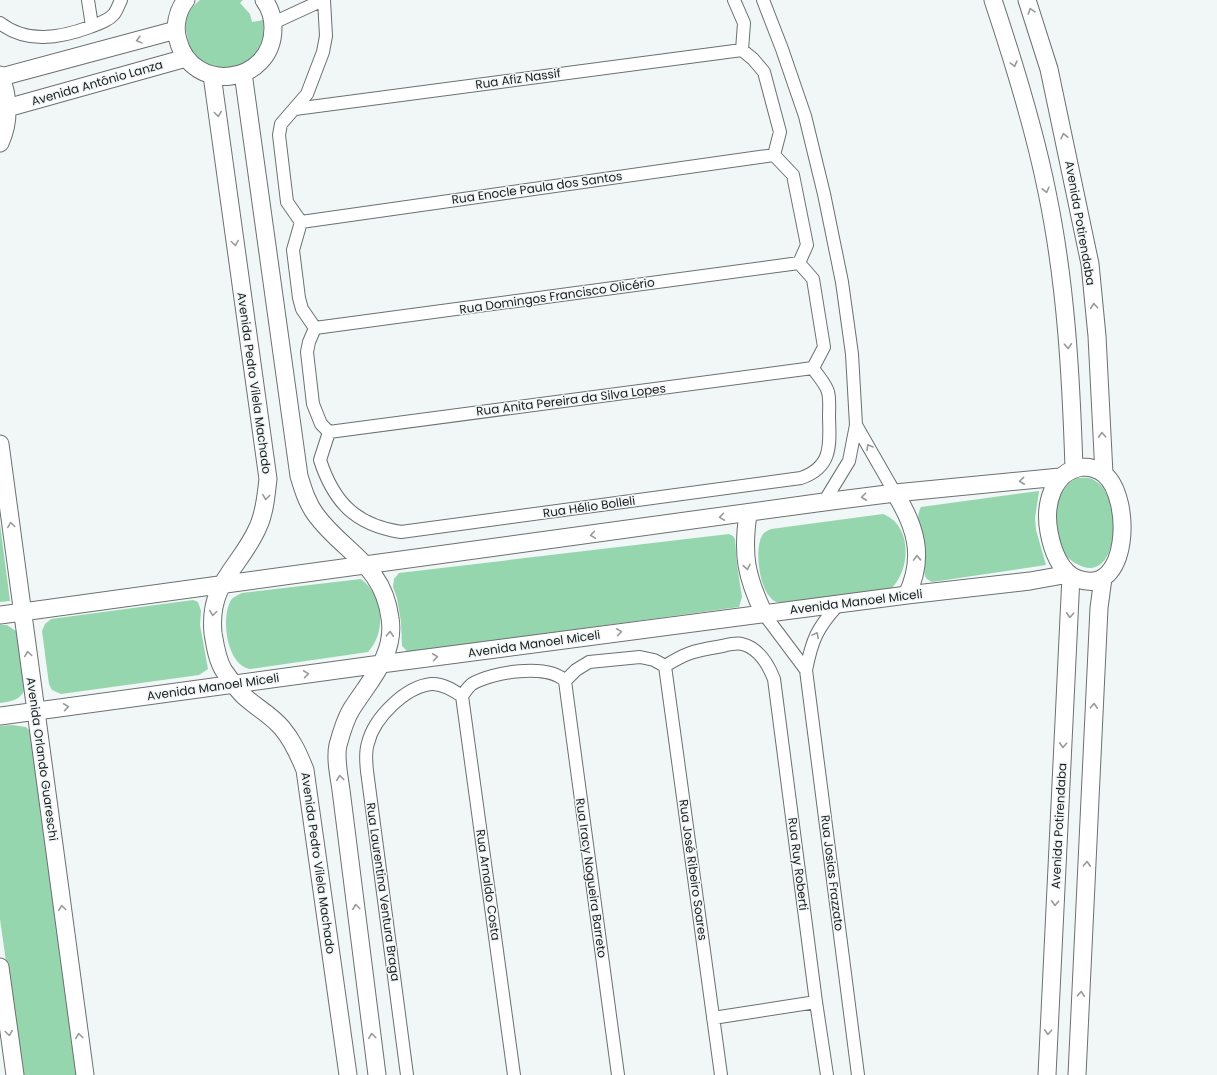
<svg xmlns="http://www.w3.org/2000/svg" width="1217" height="1075" viewBox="0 0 1217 1075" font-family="Poppins,sans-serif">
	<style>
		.green { fill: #95d6ae }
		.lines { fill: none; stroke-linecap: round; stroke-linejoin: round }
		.street-casing { stroke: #6b7070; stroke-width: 14 }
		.secondary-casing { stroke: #6b7070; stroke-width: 19 }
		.street { stroke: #fff; stroke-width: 12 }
		.secondary { stroke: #fff; stroke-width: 17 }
		.oneway { stroke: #989999 }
		.labels { text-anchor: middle; stroke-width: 3; stroke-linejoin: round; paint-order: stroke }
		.street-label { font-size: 12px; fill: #1b1d1d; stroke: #f1f6f6 }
	</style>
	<rect width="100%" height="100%" fill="#f1f6f6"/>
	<!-- green -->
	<path class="green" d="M200,0h43l-3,3 10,11 2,8 11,-2c1,9 1,16 -2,25 -10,27 -57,32 -70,5 -2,-5 -3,-10 -4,-15 -4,-13 2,-27 13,-35z
		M1078,478c5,0 11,-1 16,2 31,16 25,108 -17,84 -10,-5 -17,-15 -19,-26 -6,-22 -3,-51 20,-60z
		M1039,491l-4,27 1,12 10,35 -114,17c-3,-2 -6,-3 -7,-6 -2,-6 1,-16 0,-22 0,-16 -12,-33 -4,-47z
		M883,514c29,11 28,54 9,74l-111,15c-5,-1 -8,-2 -11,-6 -11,-11 -16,-50 -7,-63 2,-2 5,-4 8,-5z
		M0,524l10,77 -10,1z
		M729,534l4,2 2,3 2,26 5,32 -3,10 -331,45 -6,-6 -1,-24 -4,-24 -4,-11 1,-8 5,-6z
		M361,579c22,16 26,53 7,73l-118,17c-23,-4 -29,-49 -20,-67 2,-5 8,-7 12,-9z
		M193,600l5,2 3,9 -1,14 8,44 -9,6 -138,19 -9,-4 -3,-6 -7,-53 3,-7 6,-5z
		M0,625h7l9,6 10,56c-5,13 -13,14 -26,16z
		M12,725l14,2 6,6 47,342h-57l-22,-156v-193z"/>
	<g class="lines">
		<!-- street casing -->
		<g class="street-casing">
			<path id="street" d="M88,0l4,26
				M324,0l2,36 -3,16 -16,42 -26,30 -2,11 8,67 14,20 -8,28 6,48 3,11 13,19 -6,14 -2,10 6,52 8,20 8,8 -9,28c14,43 36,65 81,72l400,-54c31,-11 29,-32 28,-61 0,-8 1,-18 -1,-25 -2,-8 -11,-17 -15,-24l11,-21 -11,-68 -14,-16 8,-18 -14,-70 -19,-20 6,-23 -16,-60 -11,-13 -11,-9 2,-27 -10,-23
				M763,0l19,49 23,67 19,78 18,88 10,72 4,71 -7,36 -25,41
				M0,23c27,21 60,15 90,4 8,-3 18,-6 24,-13 3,-4 5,-10 7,-14
				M273,23l50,-23
				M295,109l447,-59
				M301,222l473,-67
				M315,328l484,-65
				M856,425l39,68
				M329,432l484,-64
				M838,605c-21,23 -26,35 -32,65l52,405
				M764,614l42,56
				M665,666l56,409
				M565,681l53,394
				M462,696l52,379
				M713,1018l103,-16
				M407,1075l-40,-304c-1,-9 -2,-19 1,-28 6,-25 37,-56 63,-59 11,-1 22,6 31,12 3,-4 6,-9 10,-12 19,-12 76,-21 93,-3l11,-11 13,-8 51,-5 14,3 11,6c21,-13 28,-15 52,-19 7,-1 18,-5 25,-3 17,4 26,20 32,35l42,323 11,73"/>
		</g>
		<!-- secondary casing -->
		<g class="secondary-casing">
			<path id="secondary" d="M186,0c-9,11 -12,27 -8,40 14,55 95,45 95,-12 0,-10 -3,-20 -9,-28
				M993,0c21,63 41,127 54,192 19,91 24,184 27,276
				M1027,0l22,69 41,195 7,72 7,138
				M243,73l56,403c4,13 8,27 17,39 28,38 67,49 74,103 6,37 -21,63 -39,92 -6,10 -10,24 -13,35 -3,13 1,31 3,45l36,285
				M0,75c9,21 10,47 0,68
				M212,75l56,404c-2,16 -3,33 -10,48 -17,40 -50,55 -45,106 2,12 4,27 11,38 6,8 13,19 21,26 12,11 25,17 37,31 11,13 17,27 23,42l43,305
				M1,77l175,-47
				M7,108l179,-50
				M0,444l85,631
				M1082,467c8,0 16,2 22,7 29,24 25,124 -26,105 -18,-6 -26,-30 -29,-47 -5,-27 3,-60 33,-65z
				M895,493c21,34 30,64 12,102
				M748,514c-6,41 -2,62 16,100
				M0,615l824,-113 71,-9 165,-16
				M0,716l381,-52 526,-69 123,-14 39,-7
				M0,967l15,108
				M1047,1075l24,-499
				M1077,1075l22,-467 4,-30"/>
		</g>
		<!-- street -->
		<use href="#street" class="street"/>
		<!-- secondary -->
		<use href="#secondary" class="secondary"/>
	</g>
	<!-- one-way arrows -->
	<defs><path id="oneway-chevron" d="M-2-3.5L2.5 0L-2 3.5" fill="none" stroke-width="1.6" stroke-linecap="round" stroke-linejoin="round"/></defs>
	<g class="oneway">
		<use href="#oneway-chevron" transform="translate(1031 11) rotate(-107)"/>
		<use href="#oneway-chevron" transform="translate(139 40) rotate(165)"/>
		<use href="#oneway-chevron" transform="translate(1014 64) rotate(75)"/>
		<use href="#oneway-chevron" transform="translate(218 114) rotate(82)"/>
		<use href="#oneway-chevron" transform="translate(1064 136) rotate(-103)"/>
		<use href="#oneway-chevron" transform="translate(1046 190) rotate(77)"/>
		<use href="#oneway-chevron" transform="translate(235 243) rotate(82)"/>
		<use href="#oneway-chevron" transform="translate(1094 306) rotate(-95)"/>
		<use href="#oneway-chevron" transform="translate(1068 346) rotate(87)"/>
		<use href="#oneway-chevron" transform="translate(1102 435) rotate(-93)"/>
		<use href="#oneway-chevron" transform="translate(869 447) rotate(-120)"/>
		<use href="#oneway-chevron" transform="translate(1022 481) rotate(174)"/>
		<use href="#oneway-chevron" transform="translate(266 497) rotate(97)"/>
		<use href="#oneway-chevron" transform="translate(864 497) rotate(173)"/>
		<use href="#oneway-chevron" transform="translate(722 517) rotate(172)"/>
		<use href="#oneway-chevron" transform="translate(11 525) rotate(-98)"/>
		<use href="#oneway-chevron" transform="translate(593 535) rotate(172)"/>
		<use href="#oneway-chevron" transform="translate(917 558) rotate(-92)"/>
		<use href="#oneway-chevron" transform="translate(747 567) rotate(79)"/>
		<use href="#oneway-chevron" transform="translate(213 613) rotate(98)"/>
		<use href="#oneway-chevron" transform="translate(1070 615) rotate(93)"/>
		<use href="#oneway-chevron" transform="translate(619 632) rotate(-8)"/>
		<use href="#oneway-chevron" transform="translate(390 634) rotate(-87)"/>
		<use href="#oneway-chevron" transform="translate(816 635) rotate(-62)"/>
		<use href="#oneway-chevron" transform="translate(28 654) rotate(-98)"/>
		<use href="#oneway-chevron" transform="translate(435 657) rotate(-8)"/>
		<use href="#oneway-chevron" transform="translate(306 674) rotate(-8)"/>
		<use href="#oneway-chevron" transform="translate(1094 706) rotate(-87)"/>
		<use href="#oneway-chevron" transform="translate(66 707) rotate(-8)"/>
		<use href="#oneway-chevron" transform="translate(1063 745) rotate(93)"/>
		<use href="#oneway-chevron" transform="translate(340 778) rotate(-97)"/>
		<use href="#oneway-chevron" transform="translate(1087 864) rotate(-87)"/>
		<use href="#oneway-chevron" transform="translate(1055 903) rotate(93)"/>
		<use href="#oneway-chevron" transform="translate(356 907) rotate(-97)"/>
		<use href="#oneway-chevron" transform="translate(62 908) rotate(-98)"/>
		<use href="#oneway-chevron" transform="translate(1081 994) rotate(-87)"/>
		<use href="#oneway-chevron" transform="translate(1048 1032) rotate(93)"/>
		<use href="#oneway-chevron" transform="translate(9 1033) rotate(82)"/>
		<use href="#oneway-chevron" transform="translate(79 1036) rotate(-98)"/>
		<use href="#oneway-chevron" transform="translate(372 1036) rotate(-97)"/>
	</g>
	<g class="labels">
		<!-- street labels -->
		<g class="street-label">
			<text transform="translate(518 79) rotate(-8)" y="4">Rua Afiz Nassif</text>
			<text transform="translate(97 83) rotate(-16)" y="4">Avenida Antônio Lanza</text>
			<text transform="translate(537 188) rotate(-8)" y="4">Rua Enocle Paula dos Santos</text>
			<text transform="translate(1080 223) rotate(80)" y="4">Avenida Potirendaba</text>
			<text transform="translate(557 296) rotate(-8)" y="4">Rua Domingos Francisco Olicério</text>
			<text transform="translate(254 383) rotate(82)" y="4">Avenida Pedro Vilela Machado</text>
			<text transform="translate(571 400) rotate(-7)" y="4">Rua Anita Pereira da Silva Lopes</text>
			<text transform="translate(589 507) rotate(-8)" y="4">Rua Hélio Bolleli</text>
			<text transform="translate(856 602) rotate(-7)" y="4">Avenida Manoel Miceli</text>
			<text transform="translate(534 644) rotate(-8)" y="4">Avenida Manoel Miceli</text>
			<text transform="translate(213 687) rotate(-8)" y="4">Avenida Manoel Miceli</text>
			<text transform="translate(42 759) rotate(82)" y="4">Avenida Orlando Guareschi</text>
			<text transform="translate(1059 826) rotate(-87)" y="4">Avenida Potirendaba</text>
			<text transform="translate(318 863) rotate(82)" y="4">Avenida Pedro Vilela Machado</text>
			<text transform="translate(798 864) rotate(83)" y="4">Rua Ruy Roberti</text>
			<text transform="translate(693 870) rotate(82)" y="4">Rua José Ribeiro Soares</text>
			<text transform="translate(832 873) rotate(83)" y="4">Rua Josias Frazzato</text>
			<text transform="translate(591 878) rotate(82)" y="4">Rua Iracy Nogueira Barreto</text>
			<text transform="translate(488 885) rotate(82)" y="4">Rua Arnaldo Costa</text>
			<text transform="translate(383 892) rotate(82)" y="4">Rua Laurentina Ventura Braga</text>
		</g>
	</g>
</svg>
